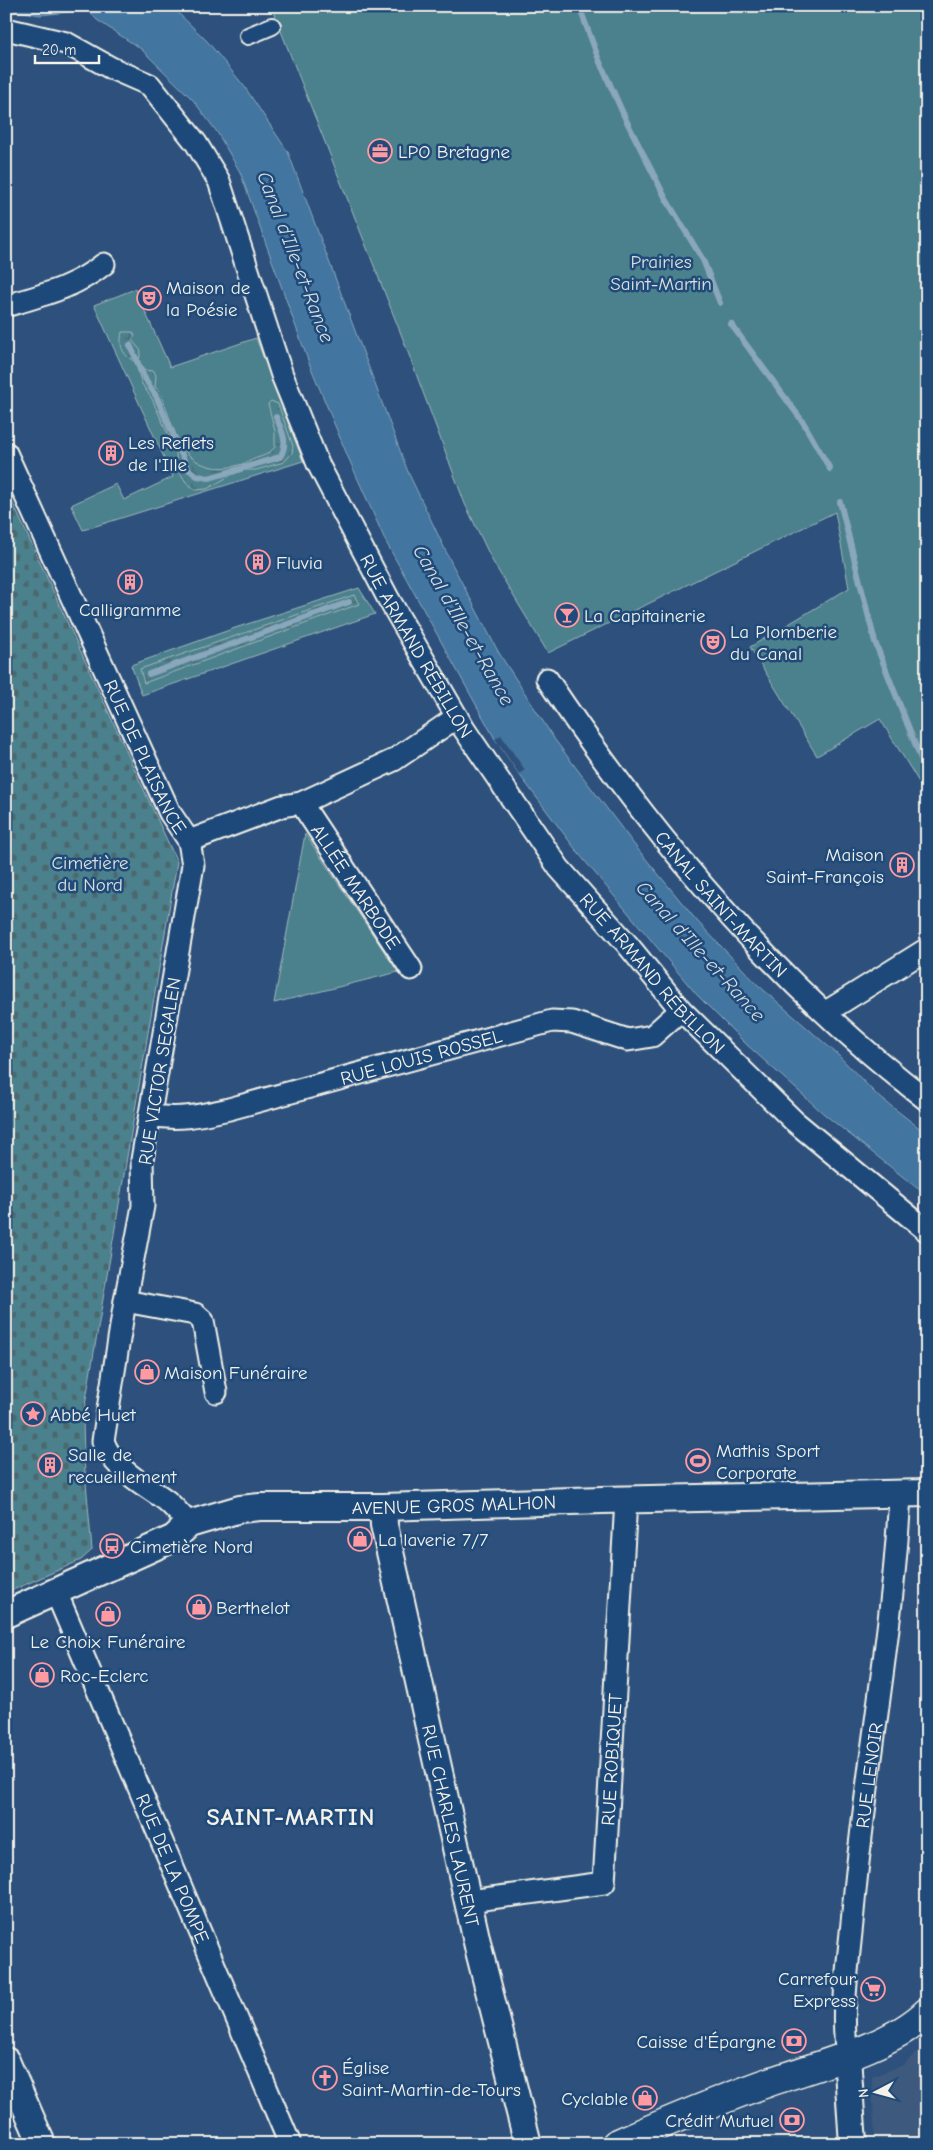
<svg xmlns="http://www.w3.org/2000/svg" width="933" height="2150" viewBox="0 0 933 2150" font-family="'Comic Neue',sans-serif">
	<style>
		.built { fill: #3d5a7e }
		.green { fill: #4c808d; stroke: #a0b8ba }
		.wetland { fill: url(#wetland-marsh); stroke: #a0b8ba }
		.cemetery { fill: url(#cemetery-stones); stroke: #a0b8ba }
		.water { fill: #43759f; stroke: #8aa7bc }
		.pier { fill: #2d517c }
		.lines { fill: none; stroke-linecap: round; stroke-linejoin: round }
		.stream { stroke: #8aa7bc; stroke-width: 6 }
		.pedestrian-casing { stroke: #f4f1e8; stroke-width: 20 }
		.minor-casing { stroke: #f4f1e8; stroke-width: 25 }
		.tertiary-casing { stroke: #f4f1e8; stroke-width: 30 }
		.primary-casing { stroke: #f4f1e8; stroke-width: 31 }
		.pedestrian { stroke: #1f4a7a; stroke-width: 16 }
		.minor { stroke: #1f4a7a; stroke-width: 21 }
		.tertiary { stroke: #1f4a7a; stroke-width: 26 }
		.primary { stroke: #1f4a7a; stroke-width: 28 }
		.labels { text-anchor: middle; stroke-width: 5; stroke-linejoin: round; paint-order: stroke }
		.poi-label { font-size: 19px; fill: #f4f1e8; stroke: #1f4a7a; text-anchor: start }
		.park-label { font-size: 19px; fill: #dbe0da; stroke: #1f4a7a }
		.street-label { font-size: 19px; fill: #f4f1e8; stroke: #1f4a7a }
		.water-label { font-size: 20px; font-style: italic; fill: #d9dedd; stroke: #1f4a7a }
		.district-label { font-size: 24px; font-weight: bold; letter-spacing: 1px; fill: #f4f1e8; stroke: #1f4a7a }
	</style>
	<defs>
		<pattern id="wetland-marsh" width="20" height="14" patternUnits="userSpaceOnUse" patternTransform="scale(1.25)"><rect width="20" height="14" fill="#4c808d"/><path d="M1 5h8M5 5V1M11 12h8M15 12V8" fill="none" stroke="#4b676d"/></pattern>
		<pattern id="cemetery-stones" width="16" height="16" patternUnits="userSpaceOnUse" patternTransform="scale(1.25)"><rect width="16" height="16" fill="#4c808d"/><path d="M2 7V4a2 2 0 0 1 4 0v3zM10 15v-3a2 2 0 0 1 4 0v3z" fill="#4b676d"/></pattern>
	</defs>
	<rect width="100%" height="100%" fill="#2d517c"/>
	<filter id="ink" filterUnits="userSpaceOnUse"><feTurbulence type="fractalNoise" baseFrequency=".02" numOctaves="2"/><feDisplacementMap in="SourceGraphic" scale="10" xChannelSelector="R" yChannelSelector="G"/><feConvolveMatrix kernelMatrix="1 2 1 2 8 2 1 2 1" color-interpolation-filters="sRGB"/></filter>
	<g filter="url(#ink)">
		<!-- built -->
		<path class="built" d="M927,2043v101h-52l-3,-67 31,-12z"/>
		<!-- green -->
		<path class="green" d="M271,6h656v789l-47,-76 -63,37 -67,-109 99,-59 -14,-76 -287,141 -55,-91 -28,-58 -62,-165z
			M135,289l35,78 86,-29 47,123 -220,69 -12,-25 45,-21 8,16 49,-23 -79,-172z
			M359,588l16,26 -233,81 -11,-30 104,-37z
			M305,834l93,138 -124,31z"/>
		<!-- wetland -->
		<path class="wetland" d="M122,332h11l2,4 -3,4 9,11 -2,9 4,10 11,1 2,5 -1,11 6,6c5,15 15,47 24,58 18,21 44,20 67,9 11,-5 14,-3 23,-13v-16l-7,-27 3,-3 7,3 15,42 -1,7 -8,9 -28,8h-11l-14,5 -24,14 -11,1 -10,-8 -9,-14 -1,-16 -24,-53 -10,-15 -7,-22c-13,-8 -16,-15 -13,-30z
			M354,595l5,9 -215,79 -4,-14z"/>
		<!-- cemetery -->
		<path class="cemetery" d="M6,488l171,374 -94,555 1,43 8,90 -11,10 -75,33z"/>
		<!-- water -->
		<path class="water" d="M6,6h165l36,35 37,45 44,66 120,320 44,92 47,89 56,87 81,107 61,74 61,64 79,69 40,41 50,39v62l-103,-82 -78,-70 -49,-49 -118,-141 -60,-80 -24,-35 -109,-197 -38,-85 -39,-94 -69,-191 -23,-40 -24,-32 -52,-51 -44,-29 -9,-10 -48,5 -32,-6z"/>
		<!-- pier -->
		<path class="pier" d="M501,735l24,35 -6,4 -24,-35z"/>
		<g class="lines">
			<!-- stream -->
			<path class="stream" d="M579,6l20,54 27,60 40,79 37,61 17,43
				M731,324l72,98 27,47
				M130,345l14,32 12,19 32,73 9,7 12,2 71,-21c9,-14 2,-26 -4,-40
				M840,502l35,140 52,132
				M149,674l200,-72"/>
			<!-- pedestrian casing -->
			<g class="pedestrian-casing">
				<path id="pedestrian" d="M248,36l24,-10"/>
			</g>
			<!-- minor casing -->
			<g class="minor-casing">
				<g id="minor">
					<path id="s1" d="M6,29l60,14 45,25 39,17 46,58 23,38 63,194 36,89 70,134 76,131 95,139 68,76 54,66 113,111 133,110"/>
					<path d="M6,306c36,-11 68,-18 98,-42"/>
					<path id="s2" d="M6,453l164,360 19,28 93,-35 19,-3 93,-43 63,-43"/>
					<path id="s3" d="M547,679c104,156 230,306 380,421"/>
					<path id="s4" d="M301,803l110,166"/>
					<path d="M189,841l4,24 -51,295 1,46 -18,95 -22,140c10,28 41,43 64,60 8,7 15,15 22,23"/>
					<path d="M826,1012l101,-63"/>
					<path id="s5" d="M150,1115c28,6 52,0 79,-6l323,-88 20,1 56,18 24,-4 29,-26"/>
					<path d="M125,1301l70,13 8,7 13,71"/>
					<path id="s6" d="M56,1592l234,552"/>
					<path id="s7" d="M469,1901l135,-18 22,-383"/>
					<path id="s8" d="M847,2056c-7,-47 2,-97 6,-144 12,-139 40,-278 47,-418"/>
				</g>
			</g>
			<!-- tertiary casing -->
			<g class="tertiary-casing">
				<g id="tertiary">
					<path id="s9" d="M383,1507l1,18 95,426 49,193"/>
					<path id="s10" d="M6,1614l168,-76 15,-14 51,-15 20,-2h123l219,-7 325,-7"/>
					<path d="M847,2056l6,88"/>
					<path d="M6,2061l36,83"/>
				</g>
			</g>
			<!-- primary casing -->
			<g class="primary-casing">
				<path id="primary" d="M616,2144c48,-21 96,-41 145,-59 49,-18 128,-36 166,-73"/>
			</g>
			<!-- pedestrian -->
			<use href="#pedestrian" class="pedestrian"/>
			<!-- minor -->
			<use href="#minor" class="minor"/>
			<!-- tertiary -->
			<use href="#tertiary" class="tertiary"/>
			<!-- primary -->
			<use href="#primary" class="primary"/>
		</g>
	</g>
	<!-- icons -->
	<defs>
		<g id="office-ring" transform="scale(1.25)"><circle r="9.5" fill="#1f4a7a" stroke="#ff9aa2" stroke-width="1.5"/><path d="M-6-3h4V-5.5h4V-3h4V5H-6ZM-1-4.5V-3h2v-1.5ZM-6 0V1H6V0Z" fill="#ff9aa2"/></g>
		<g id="theatre-ring" transform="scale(1.25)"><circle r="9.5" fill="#1f4a7a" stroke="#ff9aa2" stroke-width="1.5"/><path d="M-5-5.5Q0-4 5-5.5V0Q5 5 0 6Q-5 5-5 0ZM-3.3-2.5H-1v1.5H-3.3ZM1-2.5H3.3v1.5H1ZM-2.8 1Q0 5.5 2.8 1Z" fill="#ff9aa2"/></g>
		<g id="building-ring" transform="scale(1.25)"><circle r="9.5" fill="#1f4a7a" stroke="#ff9aa2" stroke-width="1.5"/><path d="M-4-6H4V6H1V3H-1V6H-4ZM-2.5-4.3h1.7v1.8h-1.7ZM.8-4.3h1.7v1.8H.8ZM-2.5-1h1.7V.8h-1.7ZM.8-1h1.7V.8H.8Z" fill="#ff9aa2"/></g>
		<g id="bar-ring" transform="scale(1.25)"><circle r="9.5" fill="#1f4a7a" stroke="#ff9aa2" stroke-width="1.5"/><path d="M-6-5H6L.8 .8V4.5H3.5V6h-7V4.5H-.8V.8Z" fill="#ff9aa2"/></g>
		<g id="shop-ring" transform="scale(1.25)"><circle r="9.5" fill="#1f4a7a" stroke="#ff9aa2" stroke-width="1.5"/><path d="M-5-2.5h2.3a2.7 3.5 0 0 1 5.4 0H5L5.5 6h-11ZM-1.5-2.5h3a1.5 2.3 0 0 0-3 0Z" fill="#ff9aa2"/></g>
		<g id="sight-ring" transform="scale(1.25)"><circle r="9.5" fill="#1f4a7a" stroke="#ff9aa2" stroke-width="1.5"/><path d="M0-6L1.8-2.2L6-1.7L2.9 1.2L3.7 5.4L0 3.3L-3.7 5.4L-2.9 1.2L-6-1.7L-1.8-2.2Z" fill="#ff9aa2"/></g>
		<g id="stadium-ring" transform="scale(1.25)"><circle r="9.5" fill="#1f4a7a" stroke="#ff9aa2" stroke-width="1.5"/><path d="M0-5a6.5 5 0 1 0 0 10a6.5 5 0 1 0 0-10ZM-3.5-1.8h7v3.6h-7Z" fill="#ff9aa2"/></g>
		<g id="bus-ring" transform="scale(1.25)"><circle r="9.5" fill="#1f4a7a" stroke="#ff9aa2" stroke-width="1.5"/><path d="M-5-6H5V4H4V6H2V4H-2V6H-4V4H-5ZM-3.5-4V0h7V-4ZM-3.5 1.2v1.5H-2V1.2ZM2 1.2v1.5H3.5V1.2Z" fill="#ff9aa2"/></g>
		<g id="supermarket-ring" transform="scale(1.25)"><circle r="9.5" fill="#1f4a7a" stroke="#ff9aa2" stroke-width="1.5"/><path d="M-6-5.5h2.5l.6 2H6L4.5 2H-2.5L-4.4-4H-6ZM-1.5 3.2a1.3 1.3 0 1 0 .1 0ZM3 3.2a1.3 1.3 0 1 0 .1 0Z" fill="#ff9aa2"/></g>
		<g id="bank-ring" transform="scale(1.25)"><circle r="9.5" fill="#1f4a7a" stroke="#ff9aa2" stroke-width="1.5"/><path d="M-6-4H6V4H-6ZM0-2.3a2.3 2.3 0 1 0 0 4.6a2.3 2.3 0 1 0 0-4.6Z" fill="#ff9aa2"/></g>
		<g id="church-ring" transform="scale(1.25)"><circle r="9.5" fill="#1f4a7a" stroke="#ff9aa2" stroke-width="1.5"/><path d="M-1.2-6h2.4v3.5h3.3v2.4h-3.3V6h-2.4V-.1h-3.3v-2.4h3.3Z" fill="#ff9aa2"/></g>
	</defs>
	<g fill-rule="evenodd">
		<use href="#office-ring" x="380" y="151"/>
		<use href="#theatre-ring" x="149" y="298"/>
		<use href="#building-ring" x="111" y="453"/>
		<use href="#building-ring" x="258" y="562"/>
		<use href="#building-ring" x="130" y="582"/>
		<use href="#bar-ring" x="567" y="615"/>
		<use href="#theatre-ring" x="713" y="642"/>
		<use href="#building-ring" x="902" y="865"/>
		<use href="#shop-ring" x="147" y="1372"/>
		<use href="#sight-ring" x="33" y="1414"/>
		<use href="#stadium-ring" x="698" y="1461"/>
		<use href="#building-ring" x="50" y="1465"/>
		<use href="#shop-ring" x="360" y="1539"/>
		<use href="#bus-ring" x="112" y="1546"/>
		<use href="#shop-ring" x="199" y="1607"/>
		<use href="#shop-ring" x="108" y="1614"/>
		<use href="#shop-ring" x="42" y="1675"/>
		<use href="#supermarket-ring" x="873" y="1989"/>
		<use href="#bank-ring" x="794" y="2041"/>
		<use href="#church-ring" x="325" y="2078"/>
		<use href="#shop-ring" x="645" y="2098"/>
		<use href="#bank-ring" x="792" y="2120"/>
	</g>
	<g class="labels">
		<!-- poi labels -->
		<g class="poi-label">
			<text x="398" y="158">LPO Bretagne</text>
			<text x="166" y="294">Maison de<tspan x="166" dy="22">la Poésie</tspan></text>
			<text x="128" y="449">Les Reflets<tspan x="128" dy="22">de l'Ille</tspan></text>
			<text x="276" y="569">Fluvia</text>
			<text x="130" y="616" text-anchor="middle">Calligramme</text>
			<text x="584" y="622">La Capitainerie</text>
			<text x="730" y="638">La Plomberie<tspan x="730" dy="22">du Canal</tspan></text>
			<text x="884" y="861" text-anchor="end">Maison<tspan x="884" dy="22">Saint-François</tspan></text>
			<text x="164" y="1379">Maison Funéraire</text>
			<text x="50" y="1421">Abbé Huet</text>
			<text x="716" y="1457">Mathis Sport<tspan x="716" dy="22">Corporate</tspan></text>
			<text x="68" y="1461">Salle de<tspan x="68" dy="22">recueillement</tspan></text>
			<text x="378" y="1546">La laverie 7/7</text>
			<text x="130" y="1553">Cimetière Nord</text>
			<text x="216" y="1614">Berthelot</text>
			<text x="108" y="1648" text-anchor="middle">Le Choix Funéraire</text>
			<text x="60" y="1682">Roc-Eclerc</text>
			<text x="856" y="1985" text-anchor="end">Carrefour<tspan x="856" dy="22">Express</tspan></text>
			<text x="776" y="2048" text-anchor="end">Caisse d'Épargne</text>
			<text x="342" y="2074">Église<tspan x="342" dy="22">Saint-Martin-de-Tours</tspan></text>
			<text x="628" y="2105" text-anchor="end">Cyclable</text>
			<text x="774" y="2127" text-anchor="end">Crédit Mutuel</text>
		</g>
		<!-- park labels -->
		<g class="park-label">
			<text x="661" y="268">Prairies<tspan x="661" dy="22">Saint-Martin</tspan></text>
			<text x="90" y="869">Cimetière<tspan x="90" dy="22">du Nord</tspan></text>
		</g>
		<!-- street labels -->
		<g class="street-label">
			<text dy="7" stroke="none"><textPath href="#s1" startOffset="781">RUE ARMAND RÉBILLON</textPath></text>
			<text dy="7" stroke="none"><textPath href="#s2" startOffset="334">RUE DE PLAISANCE</textPath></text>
			<text dy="7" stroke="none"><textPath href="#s4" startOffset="100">ALLÉE MARBODE</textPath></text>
			<text dy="7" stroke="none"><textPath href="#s3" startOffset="285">CANAL SAINT-MARTIN</textPath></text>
			<text dy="7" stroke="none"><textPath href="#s1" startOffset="1186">RUE ARMAND RÉBILLON</textPath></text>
			<text dy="7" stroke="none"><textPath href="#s5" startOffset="279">RUE LOUIS ROSSEL</textPath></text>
			<text transform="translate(159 1071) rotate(-81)" y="7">RUE VICTOR SEGALEN</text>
			<text dy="7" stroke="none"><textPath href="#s10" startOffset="472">AVENUE GROS MALHON</textPath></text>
			<text dy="7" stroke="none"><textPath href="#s7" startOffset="260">RUE ROBIQUET</textPath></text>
			<text dy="7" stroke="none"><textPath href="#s8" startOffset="282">RUE LENOIR</textPath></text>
			<text dy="7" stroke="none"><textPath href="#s9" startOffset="326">RUE CHARLES LAURENT</textPath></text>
			<text dy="7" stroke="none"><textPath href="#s6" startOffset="300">RUE DE LA POMPE</textPath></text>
		</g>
		<!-- water labels -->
		<g class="water-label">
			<text transform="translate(296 257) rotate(69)" y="7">Canal d'Ille-et-Rance</text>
			<text transform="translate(464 625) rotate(60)" y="7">Canal d'Ille-et-Rance</text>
			<text transform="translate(701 951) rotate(48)" y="7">Canal d'Ille-et-Rance</text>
		</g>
		<!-- district labels -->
		<g class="district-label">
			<text x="291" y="1825">SAINT-MARTIN</text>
		</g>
	</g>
	<!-- margin -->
	<rect width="933" height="2150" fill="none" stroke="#1f4a7a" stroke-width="25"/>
	<rect x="12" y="12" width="908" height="2125" fill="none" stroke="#f4f1e8" stroke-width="2" filter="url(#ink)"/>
	<!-- north arrow -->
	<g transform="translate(876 2092) rotate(264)" stroke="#1f4a7a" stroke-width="4" paint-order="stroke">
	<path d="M0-4L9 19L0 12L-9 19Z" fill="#f4f1e8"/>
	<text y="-8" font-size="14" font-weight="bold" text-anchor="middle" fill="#f4f1e8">N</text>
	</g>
	<!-- scale -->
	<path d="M35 55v8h64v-8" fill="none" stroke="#f4f1e8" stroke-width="2.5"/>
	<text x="42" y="55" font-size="15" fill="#f4f1e8" stroke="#1f4a7a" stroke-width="4" paint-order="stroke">20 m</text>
</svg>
